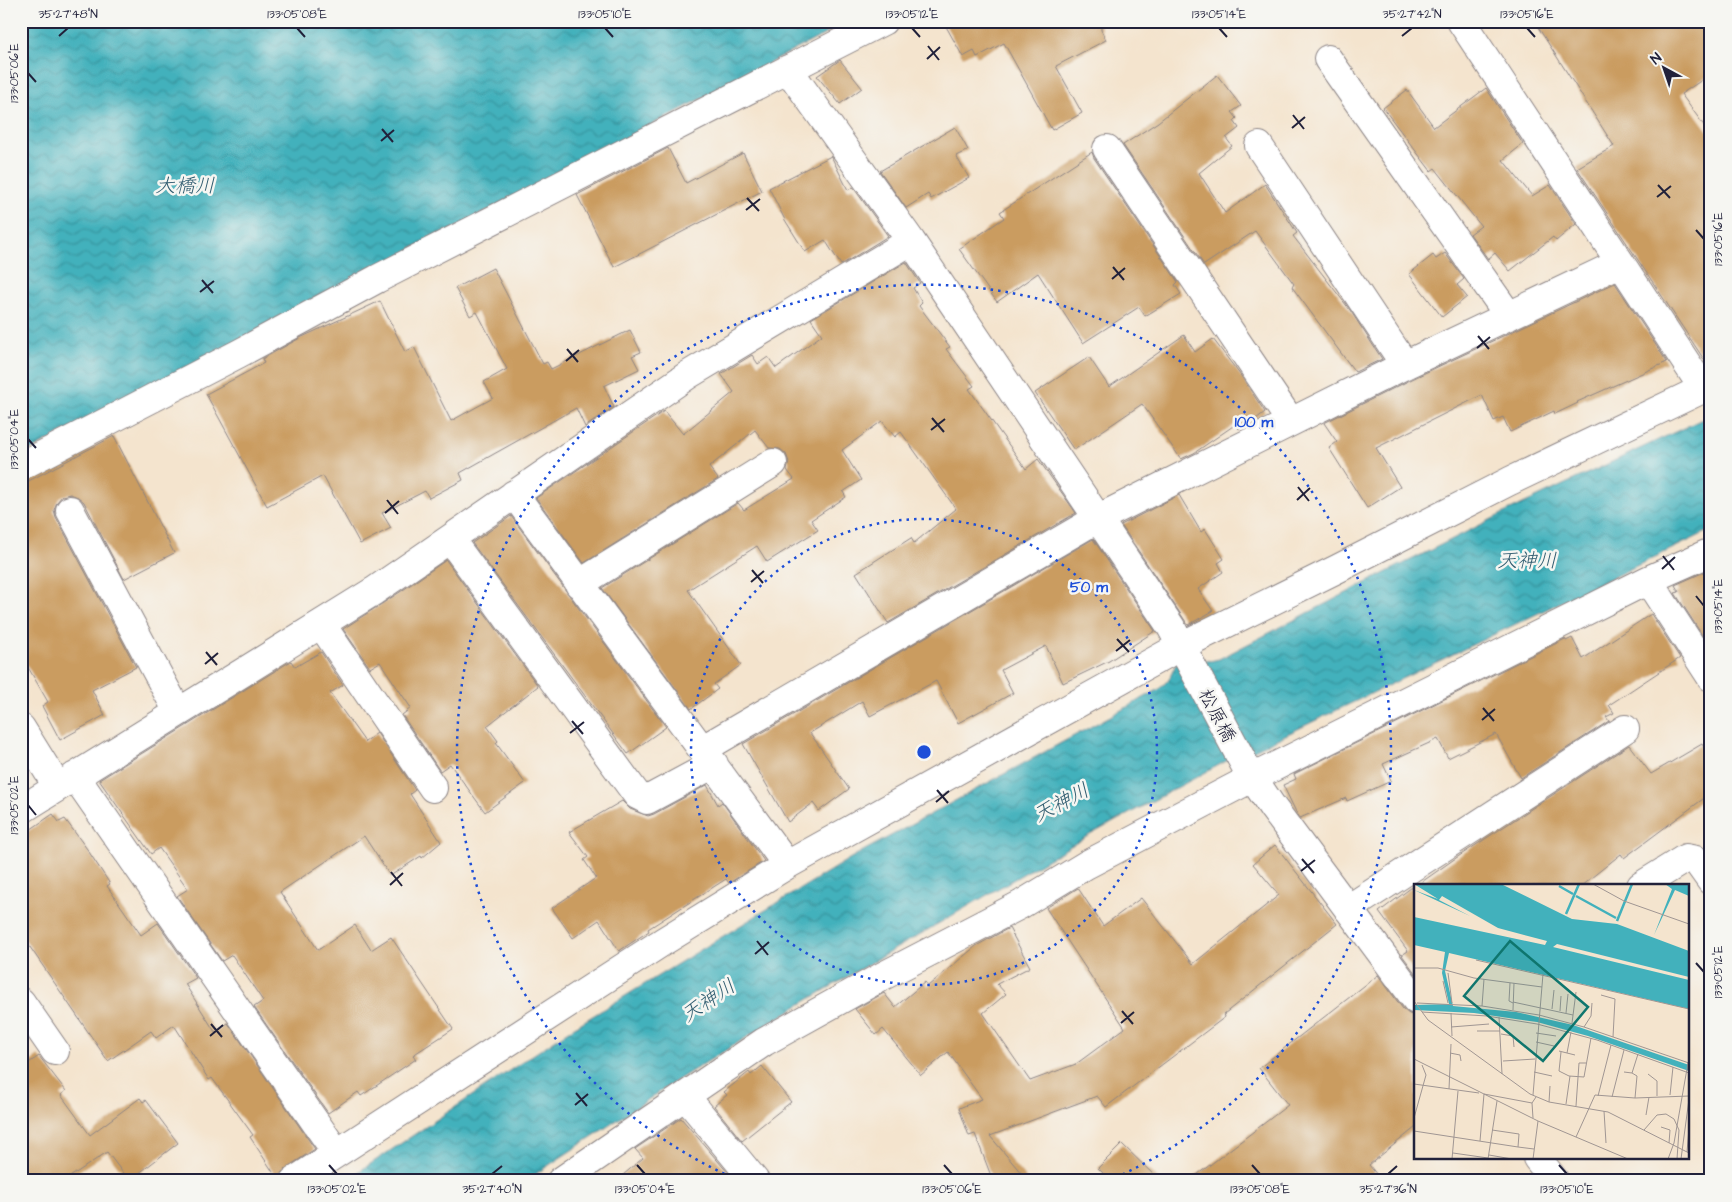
<svg xmlns="http://www.w3.org/2000/svg" width="1732" height="1202" viewBox="0 0 1732 1202" font-family="'Architects Daughter','Klee One',sans-serif">
	<style>
		.water { fill: url(#water-waves); stroke: #326a7c }
		.building { fill: #ca9c61 }
		.lines { fill: none; stroke-linecap: round; stroke-linejoin: round }
		.street-casing { stroke: #8b8384; stroke-width: 30 }
		.street { stroke: #fff; stroke-width: 28 }
		.ticks { fill: none; stroke: #22223b; stroke-width: 2 }
		.ring { fill: none; stroke: #1d4ed8; stroke-width: 2.5; stroke-dasharray: 2.5 5 }
		.labels { text-anchor: middle; stroke-width: 5; stroke-linejoin: round; paint-order: stroke }
		.street-label { font-size: 19px; fill: #22223b; stroke: #f6f6f2 }
		.water-label { font-size: 20px; font-style: italic; fill: #2f5b6f; stroke: #f6f6f2 }
		.inset-river { fill: none; stroke: #42b1bc; stroke-width: 2.5 }
		.inset-road { fill: none; stroke: #a09693; stroke-width: 1 }
		.view { fill: #0f766e; fill-opacity: 0.15; stroke: #0f766e; stroke-width: 2.5 }
		.inset-edge { fill: none; stroke: #22223b; stroke-width: 2.5 }
		.centre { fill: #1d4ed8; stroke: #f6f6f2; stroke-width: 2.5 }
		.ring-label { font-size: 15px; text-anchor: middle; font-weight: bold; fill: #1d4ed8; stroke: #f6f6f2; stroke-width: 5; stroke-linejoin: round; paint-order: stroke }
		.neatline { fill: none; stroke: #22223b; stroke-width: 2 }
		.ticks-label { font-size: 12px; text-anchor: middle; fill: #22223b }
	</style>
	<defs>
		<pattern id="water-waves" width="16" height="10" patternUnits="userSpaceOnUse" patternTransform="scale(1.25)"><rect width="16" height="10" fill="#42b1bc"/><path d="M0 5q4-4 8 0t8 0" fill="none" stroke="#37909a"/></pattern>
	</defs>
	<rect width="100%" height="100%" fill="#f6f6f2"/>
	<filter id="ink" filterUnits="userSpaceOnUse"><feTurbulence type="fractalNoise" baseFrequency=".02" numOctaves="2"/><feDisplacementMap in="SourceGraphic" scale="10" xChannelSelector="R" yChannelSelector="G"/><feConvolveMatrix kernelMatrix="1 2 1 2 8 2 1 2 1" color-interpolation-filters="sRGB"/></filter>
	<filter id="wash" filterUnits="userSpaceOnUse"><feTurbulence type="fractalNoise" baseFrequency=".0096" numOctaves="4" result="noise"/><feDisplacementMap in="SourceGraphic" scale="20" xChannelSelector="R" yChannelSelector="G"/><feGaussianBlur stdDeviation="1.12" result="paint"/><feColorMatrix in="noise" values="0 0 0 0 0 0 0 0 0 0 0 0 0 0 0 0 0 1.4 0 .05"/><feComposite in="paint" operator="in"/></filter>
	<g filter="url(#wash)">
		<rect width="100%" height="100%" fill="#f4e4ce"/>
		<!-- water -->
		<path class="water" d="M21,21h829l-829,434z
			M1711,415v115l-461,222 -20,7 -144,78 -290,170 -112,69 -159,105h-180l228,-153 281,-172 304,-166 11,-11 7,-15 21,-5 13,2 9,-2 166,-86 121,-61z"/>
		<g id="blocks">
			<!-- building -->
			<path class="building" d="M943,21h158v9l5,10 -50,26 26,47 -30,17 -48,-87 -27,14 -3,-6 -11,6z
				M1534,21h177v53l-30,20 30,41v235l-134,-202 37,-22z
				M840,60l22,28 -22,16 -23,-28z
				M1217,75l24,31 -9,6 5,6 -3,3 5,7 -13,10 6,8 -33,27 26,40 40,-29 32,49 -4,3 57,74 32,49 -27,13 -63,-85 2,-3 -39,-53 -51,34 -81,-120 35,-23z
				M1486,88l37,56 -20,16 29,36 18,-11 26,39 -20,17 -3,-4 -43,34 -15,-18 -7,6 -18,-25 11,-8 -46,-58 -4,3 -48,-63 24,-18 27,37z
				M955,127l13,23 -12,6 13,22 -38,21 -3,-5 -22,14 -26,-37z
				M668,148l18,35 57,-30 19,38 -148,76 -37,-72z
				M1092,152l2,6 84,124 -3,3 6,9 -36,22 -6,-9 -56,36 -45,-70 -41,29 -38,-53 45,-31 -4,-6z
				M831,156l17,34 5,-3 35,49 -47,29 -16,-25 -20,12 -20,-32 -16,-32z
				M1445,253l19,26 -7,6 10,12 -25,20 -33,-43 24,-19 3,4z
				M906,262l14,21 -7,5 9,15 -3,3 31,41 -4,2 28,37 -5,3 57,80 12,-10 38,54 -188,110 -32,-50 55,-35 3,5 42,-34 -55,-77 -6,5 -13,-16 -40,29 19,30 -18,12 3,5 -35,23 7,10 -51,32 -10,-16 -69,44 53,75 -27,19 4,5 -27,20 -89,-121 136,-85 6,7 50,-31 -7,-9 2,-8 -3,-8 -6,-5 -11,-1 -14,-18 -46,37 9,12 -134,84 -48,-65 128,-87 19,23 51,-42 -13,-18 31,-19 6,9 10,-7 8,11 46,-33 -11,-16z
				M493,268l50,96 4,-2 4,7 79,-39 11,22 -9,4 7,13 -35,17 10,21 -29,20 -9,-19 -116,65 3,7 -34,18 -4,-7 -43,22 9,15 -31,16 -37,-68 -56,30 -61,-112 58,-31 -2,-4 38,-21 80,-37 25,51 9,-5 37,74 42,-23 -9,-16 23,-13 -30,-57 -7,4 -15,-28z
				M1615,283l52,79 -90,40 1,1 -23,11 -1,-3 -44,21 -7,-15 -9,4 -12,-26 -106,53 24,39 -33,21 -38,-60 8,-6 -13,-19 88,-44z
				M1184,335l11,17 18,-13 28,37 24,36 -18,14 -2,-2 -6,5 -3,-5 -42,29 -13,6 -39,-55 -68,46 -39,-57 54,-36 20,30z
				M114,436l60,117 -50,26 -40,-77 -6,-5 -8,-3 -8,2 -5,6 -3,8 2,7 80,150 -44,23 13,25 -45,25 -18,-34 6,-4 -27,-47v-170z
				M1179,495l22,37 4,-3 19,30 -6,4 5,9 -25,17 15,22 -25,14 -67,-100z
				M511,516l155,211 -38,27 -156,-211z
				M1093,539l62,92 -46,30 -46,22 -17,-37 -45,24 12,23 -55,30 -22,-42 -66,35 -8,-15 -52,32 39,56 -30,22 -6,-8 -25,19 -45,-78z
				M446,560l92,126 -51,40 11,15 -2,2 29,40 -40,29 -35,-48 -10,7 -38,-56 9,-7 -31,-46 -10,6 -27,-39 57,-37z
				M1711,569v69l-5,3 -31,-48 4,-1 -4,-7z
				M1651,614l29,44 -71,47 5,8 -8,4 3,4 -88,57 -25,-44 -48,24 -10,-19 -55,25 8,17 -44,20 -1,-3 -46,20 -4,-6 -13,-27 13,-6 -2,-5 271,-135 1,2 6,-3 11,21z
				M321,652l22,33 -13,8 35,49 12,-9 38,57 -5,4 31,48 -19,16 -1,-2 -31,20 -26,-40 -84,56 38,58 37,-25 16,25 20,-13 62,92 -40,26 3,4 -55,37 -3,-4 -30,21 -74,-106 9,-6 -31,-46 -10,6 -45,-65 11,-7 -29,-41 -8,6 -52,-74 192,-119 4,6z
				M1702,744l9,15v34l-87,65 -3,-4 -40,32h-165l37,-26 176,-115 22,29z
				M707,785l11,20 4,-3 42,59 -35,22 -3,-4 -78,50 1,2 -30,20 -20,-31 -26,18 -21,-30 44,-30 -12,-18 4,-3 -19,-25 53,-31 8,8 18,7 6,-2z
				M53,814l6,8 6,-3 22,30 23,35 -3,2 34,49 17,-12 38,55 -11,6 30,48 13,-9 87,126 -29,19 -9,10 -27,-41 3,-2 -41,-57 -3,2 -35,-55 -18,13 -5,-7 -43,30 -87,-127v-98z
				M1275,845l62,79 -113,90 1,3 -119,90 -9,-11 -107,40 38,45h-35l-18,-47 -6,2 -10,-28 23,-9 -34,-47 -27,23 -38,-46 -7,6 -21,-26 29,-16 11,14 30,-25 3,4 48,-40 33,-18 21,39 -33,17 9,10 -23,19 47,68 46,-17 49,-36 -79,-120 32,-20 25,38 38,-28 52,66 86,-69 -26,-31z
				M1416,884v90l-14,-19 6,-4 -29,-39z
				M1378,975l25,34 6,5 7,1v112l-47,38 13,16h-193l99,-76 -29,-37z
				M39,1056l27,35 -5,4 29,40 50,-37 3,4 3,-2 32,43 -49,38 -22,-29 -43,29h-43v-113z
				M762,1066l29,36 -49,39 -28,-35 13,-11 -3,-3 25,-20 2,3z
				M681,1118l54,63h-119l27,-23 -8,-9z
				M1122,1144l38,37h-49l-13,-13z"/>
		</g>
	</g>
	<g filter="url(#ink)">
		<use href="#blocks" fill-opacity="0" stroke="#8b8384" stroke-width="1"/>
		<g class="lines">
			<!-- street casing -->
			<g class="street-casing">
				<path id="street" d="M1461,21l242,367
					M1328,59l181,257
					M788,69l123,172 260,386 77,144 25,37 143,192
					M1259,146l146,219
					M1107,149l184,273
					M21,466l217,-112 139,-75 506,-258
					M514,494l273,371
					M70,510l108,202
					M450,539l187,256 10,5 67,-36
					M1648,580l63,97
					M579,584l194,-121
					M321,624l112,164
					M21,728l36,58
					M703,749l394,-230 308,-154 215,-102
					M75,776l261,376
					M21,810l353,-219 314,-216 223,-134
					M1641,886l45,-28 10,2 15,21
					M1348,909l277,-180
					M21,1002l34,49
					M686,1097l69,84
					M1537,1158l18,23
					M294,1181l370,-240 123,-76 394,-219 156,-77 173,-88 201,-96
					M561,1181l203,-139 119,-66 137,-71 66,-40 166,-87 396,-198 63,-28"/>
			</g>
			<!-- street -->
			<use href="#street" class="street"/>
		</g>
	</g>
	<!-- ticks -->
	<path class="ticks" d="M297,28l8,9M605,28l8,9M912,28l8,9M1219,28l8,9M1527,28l8,9M59,36l9,-8M1402,36l10,-8M928,46l11,14M927,59l13,-12M28,73l8,9M1293,115l11,14M1292,128l13,-11M382,129l11,13M381,141l13,-11M1658,185l12,13M1657,197l14,-11M747,198l12,13M746,210l14,-11M1696,230l8,9M1113,267l11,13M1112,279l13,-11M202,280l11,13M200,292l14,-11M1478,336l11,13M1477,348l13,-11M567,349l11,13M566,361l13,-11M932,418l12,14M931,430l14,-11M28,439l8,9M1298,487l11,14M387,500l11,14M1297,500l13,-12M385,513l14,-12M1663,556l11,14M1662,569l13,-12M752,570l11,13M751,582l13,-11M1696,596l8,10M1117,639l12,13M1116,651l14,-11M206,652l11,13M205,664l13,-11M1483,708l11,13M1482,720l13,-11M572,721l11,13M570,733l14,-11M937,790l11,13M936,802l13,-11M28,805l8,10M1302,859l12,14M1301,871l14,-11M391,872l11,14M390,885l13,-12M757,941l11,14M755,954l14,-12M1696,963l8,9M1122,1011l11,13M1121,1023l13,-11M211,1024l11,13M210,1036l13,-11M576,1093l11,13M575,1105l13,-11M329,1165l8,9M637,1165l8,9M944,1165l8,9M1252,1165l8,9M1559,1165l8,9M492,1174l10,-8M1388,1174l9,-8"/>
	<!-- distance rings -->
	<g class="ring">
		<circle cx="924" cy="752" r="233"/>
		<path d="M738 1180A467 467 0 1 1 1110 1180"/>
	</g>
	<g class="labels">
		<!-- street labels -->
		<g class="street-label">
			<text transform="translate(1218 715) rotate(62)" y="7">松原橋</text>
		</g>
		<!-- water labels -->
		<g class="water-label">
			<text x="185" y="192">大橋川</text>
			<text x="1527" y="567">天神川</text>
			<text transform="translate(1061 802) rotate(-28)" y="7">天神川</text>
			<text transform="translate(708 1000) rotate(-34)" y="7">天神川</text>
		</g>
	</g>
	<!-- overview -->
	<g transform="translate(1414 884)">
		<rect width="275" height="275" fill="#f4e4ce"/>
		<path d="M0,0h87l71,35 45,5 72,27v26l-132,-33 -4,3 136,33v29l-240,-56 -4,18 8,35 63,6 57,13 116,40v6l-101,-35 -51,-14 -63,-9 -60,-3v-5l35,-1 -7,-31 3,-21 -31,-7v-28l131,28 2,-4 -49,-13 -56,-32 -3,4 31,16 -56,-26 24,9zM251,0h24v12l-14,-6 -21,45 18,-46z" fill="#42b1bc"/>
		<path class="inset-river" d="M145,2l14,8M162,12l40,22M152,30l13,-30M203,37l15,-37"/>
		<path class="inset-road" d="M179,0l31,17 65,23M62,76l213,49M0,84h24l36,10 68,9M34,89l4,30M29,97l5,22M96,99l-1,18 4,2M187,111l14,4 -2,38M0,117l14,19 102,74 19,8 59,10 81,41M99,118l60,13M3,119l65,3 57,9 45,12 105,36M68,122l2,-27M138,125l2,-19M99,126l1,-27M146,127l1,-15M8,128l65,4 50,8 60,16 92,33M37,129l1,23M152,129l2,-19M85,133l3,57M158,139l4,-31M37,143l38,-3M170,143l7,-11 1,-13M63,147h23M122,149l20,3M87,150l12,2 1,11M122,158l18,4M145,167l16,4M147,168l-2,19 10,5 15,1 7,-39M36,169l10,2 1,6M153,169l4,-21M0,175l124,62 90,38M89,177l32,-2M120,188l18,4M210,188l8,1 6,-19M218,189l5,3 -2,22M234,190l9,7v15M0,200l65,9M35,205l2,-45M119,211l10,-121M256,211l3,-28M184,212l13,-51M198,213l12,-47M135,218l1,-16M152,220l4,-28M162,222l3,-43h7M190,227l2,32M232,231l3,-18M0,234l12,-43 -4,-10M119,234l-1,-15 4,-6M247,243l9,3 -1,13M78,246l27,4 -1,13 16,2M230,246l13,-15 9,-1 8,5 5,11 -2,29M0,247l104,16M162,253l19,-42 40,3 54,-2M66,257l4,-47 48,9M273,268l2,-24M39,269l35,5M75,271l23,4M38,275l6,-68M74,275l9,-58M119,275l5,-38M254,275l6,-16 14,-80M267,275l8,-60"/>
		<path class="view" d="M96,57l78,66 -45,54 -79,-65z"/>
		<rect width="275" height="275" class="inset-edge"/>
	</g>
	<circle cx="924" cy="752" r="8" class="centre"/>
	<g class="ring-label">
		<text x="1254" y="427">100 m</text>
		<text x="1089" y="592">50 m</text>
	</g>
	<!-- margin -->
	<rect width="1732" height="1202" fill="none" stroke="#f6f6f2" stroke-width="55"/>
	<!-- north arrow -->
	<g transform="translate(1664 68) rotate(320)" stroke="#f6f6f2" stroke-width="4" paint-order="stroke">
	<path d="M0-4L9 19L0 12L-9 19Z" fill="#22223b"/>
	<text y="-8" font-size="14" font-weight="bold" text-anchor="middle" fill="#22223b">N</text>
	</g>
	<rect x="28" y="28" width="1676" height="1146" class="neatline"/>
	<g class="ticks-label">
		<text x="68" y="18">35°27'48"N</text>
		<text x="297" y="18">133°05'08"E</text>
		<text x="605" y="18">133°05'10"E</text>
		<text x="912" y="18">133°05'12"E</text>
		<text x="1219" y="18">133°05'14"E</text>
		<text x="1412" y="18">35°27'42"N</text>
		<text x="1527" y="18">133°05'16"E</text>
		<text transform="translate(14 73) rotate(-90)" y="4">133°05'06"E</text>
		<text transform="translate(1718 239) rotate(-90)" y="4">133°05'16"E</text>
		<text transform="translate(14 439) rotate(-90)" y="4">133°05'04"E</text>
		<text transform="translate(1718 606) rotate(-90)" y="4">133°05'14"E</text>
		<text transform="translate(14 805) rotate(-90)" y="4">133°05'02"E</text>
		<text transform="translate(1718 972) rotate(-90)" y="4">133°05'12"E</text>
		<text x="337" y="1193">133°05'02"E</text>
		<text x="492" y="1193">35°27'40"N</text>
		<text x="645" y="1193">133°05'04"E</text>
		<text x="952" y="1193">133°05'06"E</text>
		<text x="1260" y="1193">133°05'08"E</text>
		<text x="1388" y="1193">35°27'36"N</text>
		<text x="1567" y="1193">133°05'10"E</text>
	</g>
</svg>
